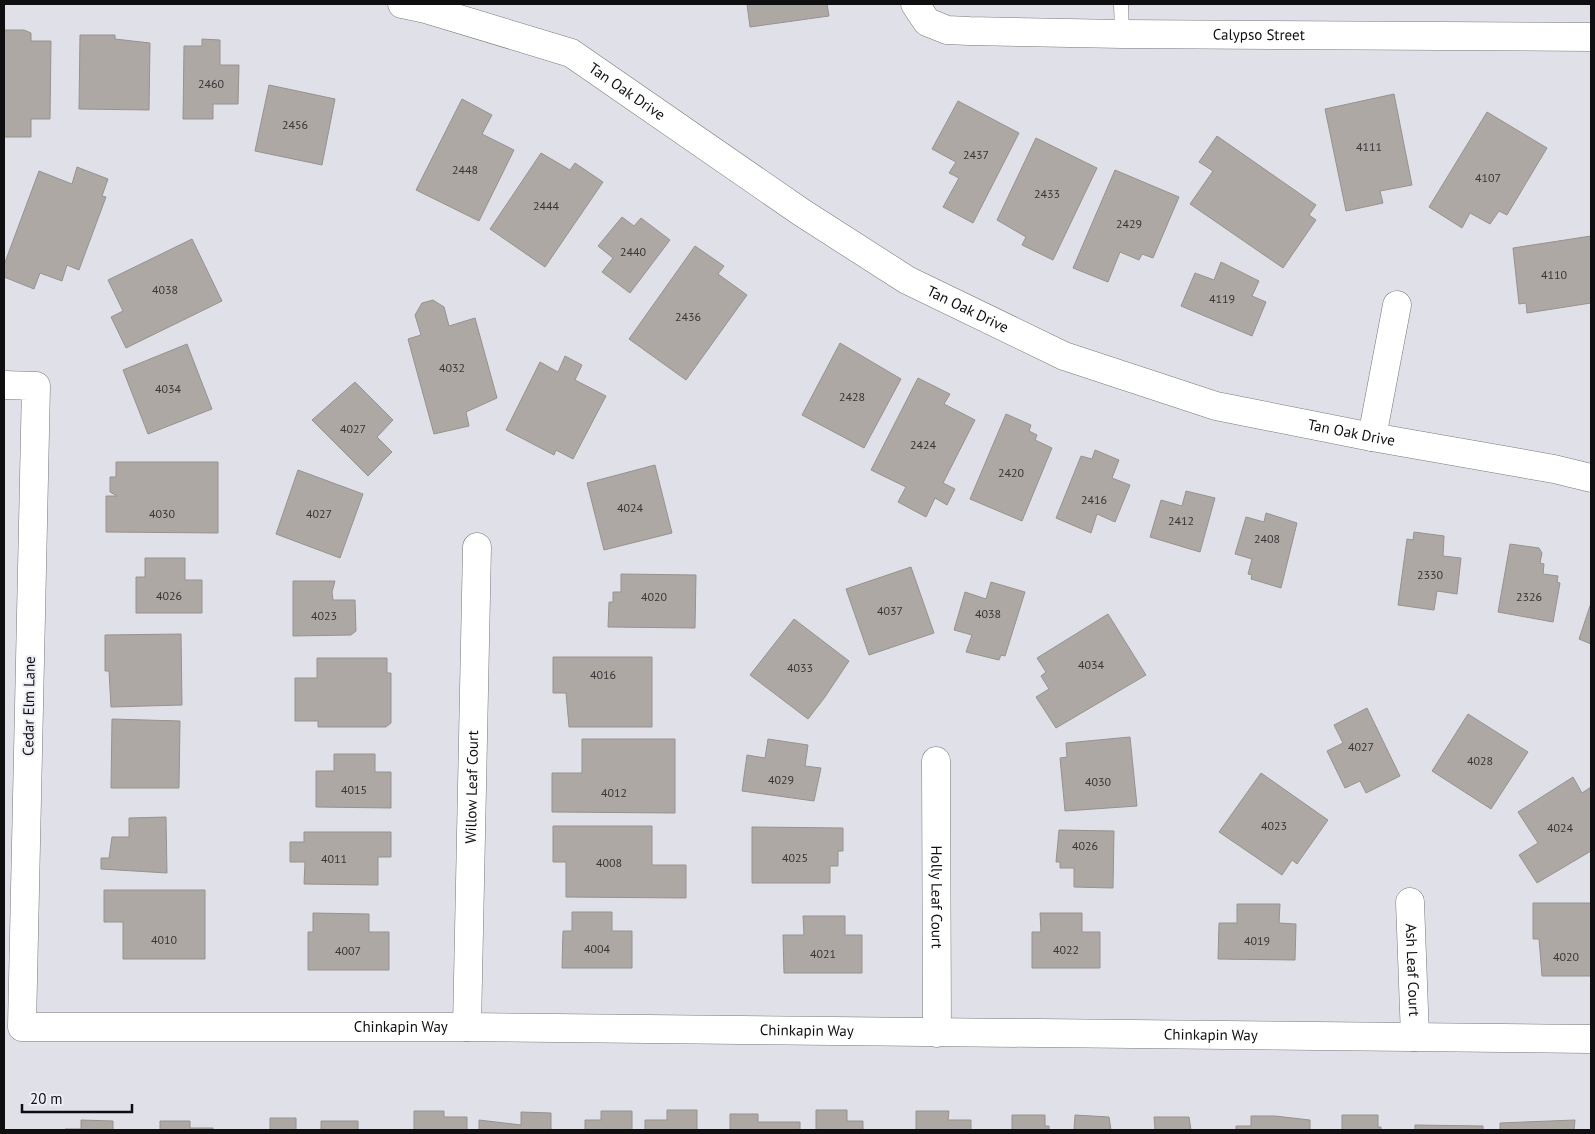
<svg xmlns="http://www.w3.org/2000/svg" width="1595" height="1134" viewBox="0 0 1595 1134" font-family="'PT Sans',sans-serif">
	<style>
		.building { fill: #aea8a4; stroke: #98928e }
		.lines { fill: none; stroke-linecap: round; stroke-linejoin: round }
		.lane-casing { stroke: #77787e; stroke-width: 15 }
		.street-casing { stroke: #77787e; stroke-width: 29 }
		.lane { stroke: #fff; stroke-width: 14 }
		.street { stroke: #fff; stroke-width: 28 }
		.labels { text-anchor: middle; stroke-width: 4; stroke-linejoin: round; paint-order: stroke }
		.number-label { font-size: 12px; fill: #373536 }
		.street-label { font-size: 15px; fill: #0f0f12; stroke: #edeef5 }
	</style>
	<rect width="100%" height="100%" fill="#e0e1e8"/>
	<!-- building -->
	<path class="building" d="M747,4h80l2,12 -79,11z
		M4,30h20l7,3v8h20l-1,78h-19v18h-27z
		M80,35h35v4l35,4 -1,67 -70,-1z
		M202,39l18,1v25h19l-1,39h-25v15h-30l1,-73h18z
		M269,85l66,14 -13,66 -67,-14z
		M1394,94l18,91 -32,6 3,12 -37,8 -21,-102z
		M462,99l30,16 -10,19 32,16 -35,71 -63,-31z
		M958,101l61,32 -46,90 -30,-16 16,-29 -10,-5 7,-11 -24,-13z
		M1487,112l60,36 -40,67 -8,-4 -9,13 -20,-11 -8,15 -33,-21z
		M1217,136l99,69 -7,10 7,5 -33,48 -93,-64 23,-33 -14,-9z
		M1036,138l61,30 -44,92 -31,-15 4,-8 -29,-17z
		M541,153l29,17 5,-7 28,19 -58,85 -55,-38z
		M77,167l31,12 -6,17 4,1 -27,73 -12,-5 -5,16 -22,-8 -6,16 -30,-12v-12l35,-94 33,13z
		M1115,170l64,27 -26,61 -11,-4 -3,6 -19,-8 -12,30 -35,-14z
		M622,217l12,9 7,-8 29,22 -40,53 -28,-21 11,-14 -15,-12z
		M1591,236v67l-64,10 -1,-10 -7,1 -6,-56z
		M192,239l30,62 -96,47 -15,-31 12,-6 -15,-31z
		M695,246l29,20 -6,8 29,21 -61,85 -57,-41z
		M1221,262l38,19 -7,15 14,6 -14,34 -71,-30 14,-33 19,7z
		M433,300l11,7 5,19 26,-8 22,80 -31,14 3,14 -35,8 -26,-95 13,-4 -6,-20 7,-12z
		M840,343l61,36 -37,69 -62,-33z
		M187,344l25,65 -64,25 -25,-64z
		M565,356l17,9 -7,15 31,16 -33,63 -17,-9 -2,5 -48,-25 34,-68 18,10z
		M918,378l32,16 -6,10 31,16 -32,63 12,6 -8,16 -12,-7 -9,19 -28,-15 8,-15 -35,-17z
		M355,382l38,38 -16,17 15,15 -24,24 -56,-56z
		M1006,414l25,11 -2,6 8,4 -2,5 17,8 -30,73 -52,-22z
		M1095,450l24,10 -7,18 18,7 -15,37 -18,-8 -6,19 -35,-15 25,-62 11,3z
		M116,462h102v71l-112,-1v-36h11l-7,-4v-15h6z
		M655,465l17,68 -68,17 -17,-67z
		M298,470l65,24 -23,64 -64,-24z
		M1186,491l29,7 -15,54 -50,-15 11,-37 21,6z
		M1266,513l31,10 -16,65 -30,-9 1,-4 -4,-1 4,-15 -17,-5 11,-37 18,5z
		M1414,532l30,4 -1,20 18,2 -4,36 -20,-3 -3,19 -36,-5 9,-66 6,1z
		M1510,544l29,4 3,5 -2,10 4,1 -1,10 15,2 -1,6 3,1 -7,39 -55,-10z
		M145,558h40v22h17v33h-66v-36h9z
		M911,567l23,66 -65,22 -23,-66z
		M621,574l75,1 -1,53 -87,-1 1,-25h4v-10h8z
		M293,581h42l-3,11 1,8h22l1,31 -5,4 -58,1z
		M991,582l34,10 -20,64 -4,-1 -2,5 -33,-8 6,-17 -18,-5 11,-38 21,7z
		M1591,603v41l-12,-5z
		M1108,614l38,61 -90,53 -20,-31 13,-8 -8,-13 5,-4 -9,-14z
		M794,619l55,42 -24,36 -17,22 -58,-44z
		M181,634l1,71 -71,2 -2,-36h-4v-36z
		M553,657h99v70h-83l-3,-34h-13z
		M317,658h70v15h4v50l-5,4h-68v-6h-23v-43h22z
		M1367,708l33,68 -34,17 -6,-12 -15,7 -18,-37 16,-8 -9,-18z
		M1468,714l60,38 -37,57 -59,-38z
		M112,719l68,2 -1,67h-68z
		M1130,737l7,69 -72,5 -5,-53 7,-1 -1,-14z
		M582,739h93v74l-123,-1v-39h30z
		M768,739l40,6 -3,21 16,2 -7,33 -72,-10 5,-36 18,3z
		M334,754h41v18h16v36l-75,-1v-36h18z
		M1261,773l67,47 -31,44 -5,-4 -10,15 -63,-43z
		M1573,777l9,16 9,-6v64l-54,32 -18,-28 19,-12 -20,-31z
		M166,817l1,56 -66,-4v-11h8l3,-21h17v-19z
		M553,826h99v39h34v33l-120,-1v-35h-13z
		M752,827l91,1v23h-5v15h-8v17h-78z
		M1059,830l55,1 -1,57 -39,-1v-19h-14v-6h-4z
		M304,832h87v25h-13v28l-74,-1 1,-22h-15v-20h14z
		M104,890h101v69h-82v-37h-19z
		M1533,903h58v73h-49l-3,-37h-6z
		M1237,904h43l-1,19 17,1 -1,36 -77,-1 1,-36h18z
		M572,912h40v19h20v37h-70l1,-37h9z
		M313,913l56,1v18h20v38h-81v-38h5z
		M1040,913h42v19h18v36h-68v-36h9z
		M803,916h42v19h17v38h-78l-1,-38h21z
		M667,1110h30v20h-52v-10h22z
		M816,1110h31v11h16v9h-47z
		M414,1111h30v6h23v13h-53z
		M601,1111h31v19h-47v-10h16z
		M916,1111h33l-1,9h23v10h-55z
		M521,1112l30,1v17h-72v-10l42,5z
		M730,1114h28v8h42v8h-70z
		M1012,1115h33v11h4v4h-37z
		M1075,1115l34,2 2,13h-37z
		M1342,1115h36v12h3v3h-39z
		M1251,1116h24l35,4v10h-74v-4h15z
		M1154,1117h35l2,13h-36z
		M270,1118h26v12h-26z
		M81,1120l32,1v9h-48v-1h16z
		M1575,1120l-1,10h-74v-7z
		M160,1121h30v7h23v2h-53z
		M321,1121h37v9h16h-53z
		M1415,1125l68,1v4h-68z"/>
	<g class="lines">
		<!-- lane casing -->
		<g class="lane-casing">
			<path id="lane" d="M1121,4l1,30"/>
		</g>
		<!-- street casing -->
		<g class="street-casing">
			<g id="street">
				<path id="s1" d="M402,4l24,5 145,44 230,159 106,68 157,76 152,50 156,31 182,32 37,9"/>
				<path id="s2" d="M915,4l12,18 20,8 22,1 153,3 469,3"/>
				<path id="s3" d="M4,385l32,1 -14,641h445l1124,12"/>
				<path d="M1372,437l25,-132"/>
				<path id="s4" d="M936,761l1,272"/>
				<path id="s5" d="M1410,902l5,135"/>
				<path id="s6" d="M467,1027l10,-480"/>
			</g>
		</g>
		<!-- lane -->
		<use href="#lane" class="lane"/>
		<!-- street -->
		<use href="#street" class="street"/>
	</g>
	<g class="labels">
		<!-- number labels -->
		<g class="number-label">
			<text x="211" y="88">2460</text>
			<text x="295" y="129">2456</text>
			<text x="1369" y="151">4111</text>
			<text x="976" y="159">2437</text>
			<text x="465" y="174">2448</text>
			<text x="1488" y="182">4107</text>
			<text x="1047" y="198">2433</text>
			<text x="546" y="210">2444</text>
			<text x="1129" y="228">2429</text>
			<text x="633" y="256">2440</text>
			<text x="1554" y="279">4110</text>
			<text x="165" y="294">4038</text>
			<text x="1222" y="303">4119</text>
			<text x="688" y="321">2436</text>
			<text x="452" y="372">4032</text>
			<text x="168" y="393">4034</text>
			<text x="852" y="401">2428</text>
			<text x="353" y="433">4027</text>
			<text x="923" y="449">2424</text>
			<text x="1011" y="477">2420</text>
			<text x="1094" y="504">2416</text>
			<text x="630" y="512">4024</text>
			<text x="162" y="518">4030</text>
			<text x="319" y="518">4027</text>
			<text x="1181" y="525">2412</text>
			<text x="1267" y="543">2408</text>
			<text x="1430" y="579">2330</text>
			<text x="169" y="600">4026</text>
			<text x="654" y="601">4020</text>
			<text x="1529" y="601">2326</text>
			<text x="890" y="615">4037</text>
			<text x="988" y="618">4038</text>
			<text x="324" y="620">4023</text>
			<text x="1091" y="669">4034</text>
			<text x="800" y="672">4033</text>
			<text x="603" y="679">4016</text>
			<text x="1361" y="751">4027</text>
			<text x="1480" y="765">4028</text>
			<text x="781" y="784">4029</text>
			<text x="1098" y="786">4030</text>
			<text x="354" y="794">4015</text>
			<text x="614" y="797">4012</text>
			<text x="1274" y="830">4023</text>
			<text x="1560" y="832">4024</text>
			<text x="1085" y="850">4026</text>
			<text x="795" y="862">4025</text>
			<text x="334" y="863">4011</text>
			<text x="609" y="867">4008</text>
			<text x="164" y="944">4010</text>
			<text x="1257" y="945">4019</text>
			<text x="597" y="953">4004</text>
			<text x="1066" y="954">4022</text>
			<text x="348" y="955">4007</text>
			<text x="823" y="958">4021</text>
			<text x="1566" y="961">4020</text>
		</g>
		<!-- street labels -->
		<g class="street-label">
			<text dy="5" stroke="none"><textPath href="#s2" startOffset="355">Calypso Street</textPath></text>
			<text dy="5" stroke="none"><textPath href="#s1" startOffset="244">Tan Oak Drive</textPath></text>
			<text dy="5" stroke="none"><textPath href="#s1" startOffset="649">Tan Oak Drive</textPath></text>
			<text dy="5" stroke="none"><textPath href="#s1" startOffset="1054">Tan Oak Drive</textPath></text>
			<text transform="translate(29 706) rotate(-89)" y="5">Cedar Elm Lane</text>
			<text dy="5" stroke="none"><textPath href="#s6" startOffset="240">Willow Leaf Court</textPath></text>
			<text dy="5" stroke="none"><textPath href="#s4" startOffset="136">Holly Leaf Court</textPath></text>
			<text dy="5" stroke="none"><textPath href="#s5" startOffset="68">Ash Leaf Court</textPath></text>
			<text dy="5" stroke="none"><textPath href="#s3" startOffset="1052">Chinkapin Way</textPath></text>
			<text dy="5" stroke="none"><textPath href="#s3" startOffset="1458">Chinkapin Way</textPath></text>
			<text dy="5" stroke="none"><textPath href="#s3" startOffset="1862">Chinkapin Way</textPath></text>
		</g>
	</g>
	<!-- border -->
	<rect width="1595" height="1134" fill="none" stroke="#0f0f12" stroke-width="10"/>
	<!-- scale -->
	<path d="M22 1104v8h110v-8" fill="none" stroke="#0f0f12" stroke-width="2.5"/>
	<text x="30" y="1104" font-size="15" fill="#0f0f12" stroke="#edeef5" stroke-width="4" paint-order="stroke">20 m</text>
</svg>
